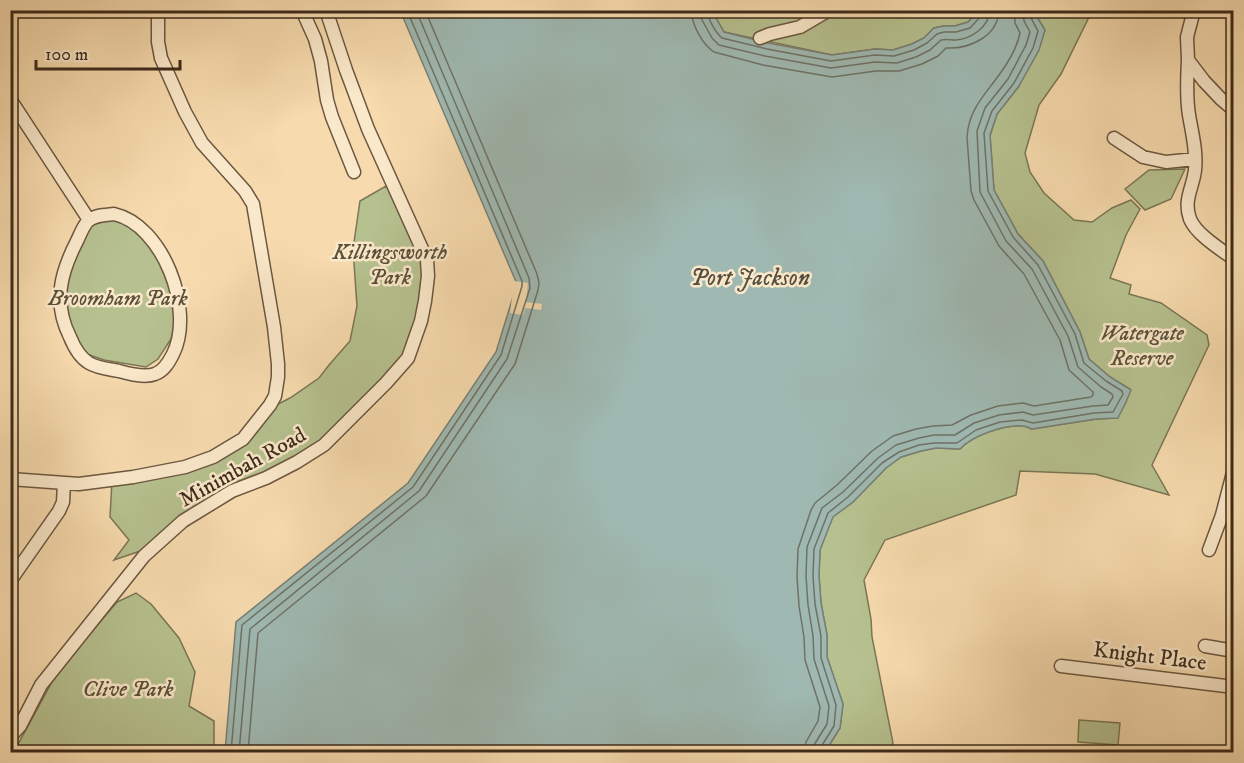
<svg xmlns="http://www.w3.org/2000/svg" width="1244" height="763" viewBox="0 0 1244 763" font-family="'IM FELL DW Pica',serif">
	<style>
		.green { fill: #b6c18f; stroke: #7a7655; stroke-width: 1.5 }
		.water { fill: #9fb9b2; stroke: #788076; stroke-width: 1.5 }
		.pier { fill: #f7dbae }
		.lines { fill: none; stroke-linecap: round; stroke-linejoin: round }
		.shore { stroke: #6e7266; stroke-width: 1.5 }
		.minor-casing { stroke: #6c5740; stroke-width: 15 }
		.minor { stroke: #fae8ca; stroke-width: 12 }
		.labels { text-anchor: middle; stroke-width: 5; stroke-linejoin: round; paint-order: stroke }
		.park-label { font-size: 22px; font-style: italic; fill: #5b5038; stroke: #fae8ca }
		.street-label { font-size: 22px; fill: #3d2b1b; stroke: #fae8ca }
		.water-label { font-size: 24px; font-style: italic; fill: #564e41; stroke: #fae8ca }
	</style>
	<rect width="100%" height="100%" fill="#f7dbae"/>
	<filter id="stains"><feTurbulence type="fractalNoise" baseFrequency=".00333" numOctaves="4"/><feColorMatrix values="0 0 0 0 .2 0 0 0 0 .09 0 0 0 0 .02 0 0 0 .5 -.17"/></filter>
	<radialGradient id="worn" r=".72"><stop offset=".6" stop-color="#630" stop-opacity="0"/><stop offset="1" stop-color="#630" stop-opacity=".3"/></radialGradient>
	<!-- green -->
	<path class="green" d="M712,11h267l-11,11 -13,4h-11l-10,2 -10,10 -12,6 -19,6 -18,-1 -43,6 -108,-23z
		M1036,11h56l-31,63 -22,31 -14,48 5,19 14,21 30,27 18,2 20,-14 19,-8 9,9 -14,26 -16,43 21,7 -2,9 32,9 46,32 2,10 -57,120 17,30 -74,-21 -75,-3 -4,24 -131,45 -21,40 7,39 1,18 21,106 -6,9h-62l15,-24 3,-24 -16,-47v-22l-6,-32 -2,-27 1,-26 12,-33 21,-15 33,-34 15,-11 20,-6 15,-3 24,1c12,-13 45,-25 63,-23 3,0 6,2 9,3l64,-10 21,-1 9,-16 4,-13 -20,-12 -21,-18 -9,-27 -37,-71 -25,-27 -24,-44 -4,-54 7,-22 22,-28 26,-56 -8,-13z
		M1185,169l-14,30 -26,11 -20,-21 24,-19z
		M386,186l20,26 21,48 -6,61 -13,37 -111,104 -59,21 -83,63 -41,14 15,-20 -19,-23 2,-37 86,-18 33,-15 37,-38 22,-11 29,-20 10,-13 21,-24 7,-35 -4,-57 7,-48z
		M111,219l20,4 26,25 21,65 -7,26 -13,20 -12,8 -42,-7 -20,-7 -23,-42 13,-61 17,-25z
		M136,593l15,11 28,34 16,34 -6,34 25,15v31h-203v-2l6,-4 41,-75 59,-69z
		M1079,720l41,3 -2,22 -40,-3z"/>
	<!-- water -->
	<path class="water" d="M403,11h309l12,21 44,11 64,12 43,-6 18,1 19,-6 12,-6 10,-10 10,-2h11l13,-4 11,-11h57l1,6 8,13 -6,20 -20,36 -22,28 -7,21 4,55 24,44 25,27 37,71 9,27 21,18 21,13 -5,12 -8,16 -22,1 -64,10c-3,-1 -6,-3 -9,-3 -18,-2 -52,10 -63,23l-24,-1 -15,3 -20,6 -15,11 -33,34 -20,15 -13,33 -1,26 2,27 6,32v22l16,47 -3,24 -15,24h-600l11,-130 172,-139 88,-131 21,-68 -115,-269z"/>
	<!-- pier -->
	<path class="pier" d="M514,281l14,2 -2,19 16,2 -1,6 -16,-2 -2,7 -13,-2z"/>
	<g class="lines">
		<!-- shore -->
		<path class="shore" d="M691,10c1,15 11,34 23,42l49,13 69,12 44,-6h23l23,-7 16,-8 8,-8c23,1 52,-11 53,-38
			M700,10l1,8 11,20 7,7 46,11 66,12 44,-6 22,1 19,-6 14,-7 11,-10c5,-1 9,0 15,0 15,-1 33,-13 34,-30
			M707,10c1,9 8,22 15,28l45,11 64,12 44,-6 19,1 20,-6 13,-7 10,-9 7,-2h12l14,-4 11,-12 1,-6
			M231,752l11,-127 171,-138 88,-132 21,-69v-5l-113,-266 -1,-5
			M239,752l11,-123 169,-138 88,-132 23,-71 -1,-10 -113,-268
			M248,752l10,-119 168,-137 89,-132 23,-74 1,-7 -2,-9 -112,-264
			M804,752l2,-10 12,-21 2,-14 -15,-47 -1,-23 -5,-31 -2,-29 1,-28 13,-39 4,-7 22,-18 35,-34 21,-15 23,-7 17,-3 19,-1 19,-10 27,-9 25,-3 11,3 57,-9 2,-2v-3l-24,-22 -9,-30 -36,-66 -25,-28 -25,-46 -3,-9 -4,-54c2,-28 17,-41 32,-62 9,-12 18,-28 21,-42l-5,-10 -1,-13
			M813,752l1,-7 13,-21 2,-18 -15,-47 -1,-23 -5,-31 -2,-29 1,-29 15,-39 21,-16 35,-34 18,-13 23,-7 15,-3h21l19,-12 25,-8 24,-3 10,3 60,-9 15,-1 5,-8 -1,-3 -11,-7 -23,-20 -10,-31 -36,-67 -26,-28 -26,-49 -3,-61 8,-23 23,-29 18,-34 4,-13 -6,-11 -1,-11
			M820,752l1,-5 13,-21 2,-21 -15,-47v-22l-6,-32 -2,-28 1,-27 14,-36 20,-16 34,-34 17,-11 20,-7 15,-2h23l19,-13 24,-8 22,-2 11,3 61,-10 19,-1 10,-18 -1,-3 -16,-10 -22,-18 -9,-29 -37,-69 -25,-28 -25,-46 -4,-58 8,-22 22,-28 19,-35 5,-17 -7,-13v-8"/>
		<!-- minor casing -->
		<g class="minor-casing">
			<path id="minor" d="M302,10l13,29 6,22 6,39 5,17 22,55
				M1194,10l-7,27 1,23 16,21 17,18 13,11
				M760,38l10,-4 30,-7 29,-17
				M1188,60c-1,18 -2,37 1,55 3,18 8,36 6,55 -2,18 -12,30 -5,49 6,15 30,30 44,40
				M10,99l79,121
				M1114,138l29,19 23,5 29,-3
				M114,214c49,11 81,96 59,140 -4,8 -9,17 -18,20 -10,4 -25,0 -36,-3 -10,-2 -22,-3 -30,-8 -10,-6 -15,-16 -19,-26 -17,-34 -10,-63 7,-96 3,-6 6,-15 11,-20 6,-6 17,-6 26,-7z
				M10,479l69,5 54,-7 52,-10 28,-10 30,-18 27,-34 5,-9 3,-19v-13l-4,-37 -21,-123 -8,-13 -43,-48 -17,-31 -24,-54 -3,-16v-32
				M1209,550l13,-35 12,-46
				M10,581l49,-70 4,-9 1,-19
				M1205,646l29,5
				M1061,666l173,21
				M10,737l10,-11 21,-41 103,-129 39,-35 49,-30 34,-13 31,-16 27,-17 62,-62 22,-25 13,-37 4,-20 3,-25 -1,-16 -59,-131 -22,-59 -20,-60"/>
		</g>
		<!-- minor -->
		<use href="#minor" class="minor"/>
	</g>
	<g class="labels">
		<!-- park labels -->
		<g class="park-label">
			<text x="390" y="259">Killingsworth<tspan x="390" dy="25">Park</tspan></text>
			<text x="118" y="305">Broomham Park</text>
			<text x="1142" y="340">Watergate<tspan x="1142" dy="25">Reserve</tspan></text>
			<text x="128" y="696">Clive Park</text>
		</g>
		<!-- street labels -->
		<g class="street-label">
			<text transform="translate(242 466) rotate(-29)" y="8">Minimbah Road</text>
			<text transform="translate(1150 655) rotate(7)" y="8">Knight Place</text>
		</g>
		<!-- water labels -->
		<g class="water-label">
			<text x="750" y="285">Port Jackson</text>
		</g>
	</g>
	<!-- margin -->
	<rect width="1244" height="763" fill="none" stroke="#f7dbae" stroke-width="36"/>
	<rect x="12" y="12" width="1220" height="739" fill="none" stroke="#3d2b1b" stroke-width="3"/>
	<rect x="18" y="18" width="1208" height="727" fill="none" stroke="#3d2b1b" stroke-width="1.5"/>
	<!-- scale -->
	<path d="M36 60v9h144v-9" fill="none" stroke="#3d2b1b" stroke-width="3"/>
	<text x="45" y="60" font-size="18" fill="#3d2b1b" stroke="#fae8ca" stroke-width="4.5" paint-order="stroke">100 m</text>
	<rect width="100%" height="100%" filter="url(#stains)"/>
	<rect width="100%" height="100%" fill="url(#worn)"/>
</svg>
